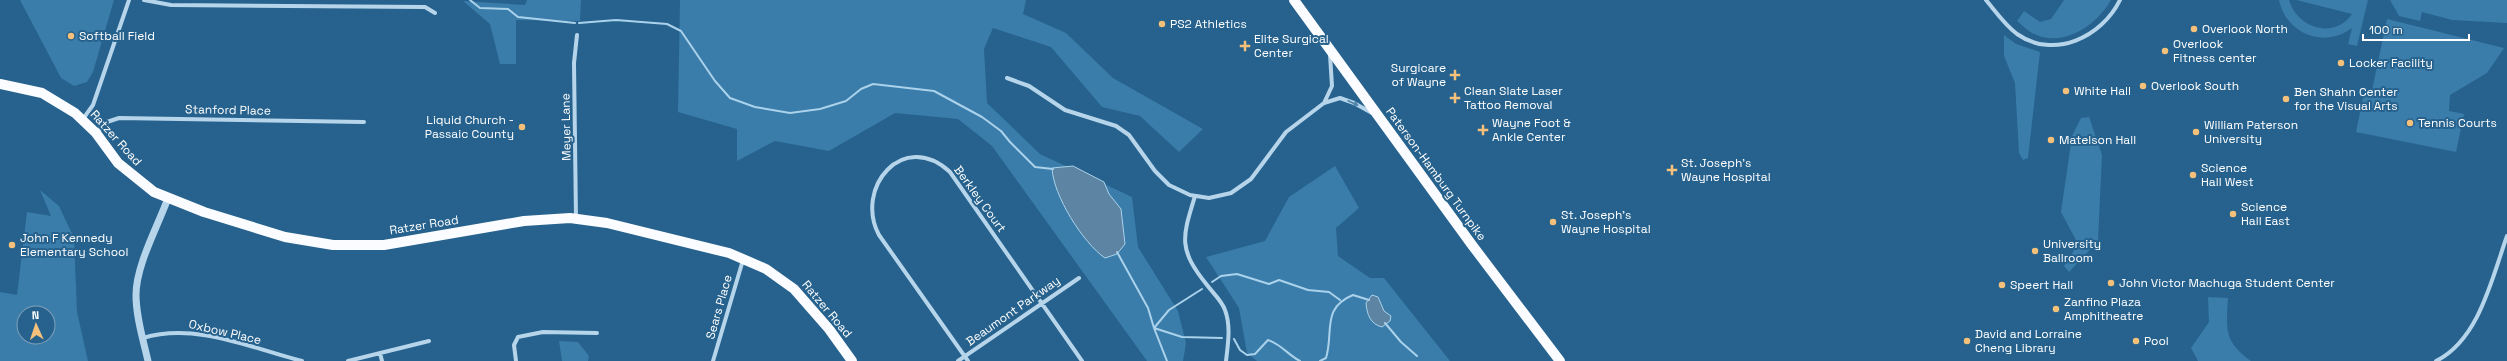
<svg xmlns="http://www.w3.org/2000/svg" width="2507" height="361" viewBox="0 0 2507 361" font-family="'Space Grotesk',sans-serif">
	<style>
		.green { fill: #3a7caa; fill-rule: evenodd }
		.water { fill: #5d85a3; stroke: #aad2eb }
		.lines { fill: none; stroke-linecap: round; stroke-linejoin: round }
		.stream { stroke: #aad2eb; stroke-width: 2 }
		.minor { stroke: #b6d5eb; stroke-width: 4 }
		.tertiary { stroke: #b6d5eb; stroke-width: 7 }
		.primary { stroke: #fafcff; stroke-width: 10 }
		.oneway { fill: #5184a9 }
		.poi-dot { fill: #f4c07a; stroke: #26628d; stroke-width: 1.5 }
		.labels { text-anchor: middle; stroke-width: 4; stroke-linejoin: round; paint-order: stroke }
		.poi-label { font-size: 12px; fill: #fff; stroke: #26628d; text-anchor: start }
		.street-label { font-size: 12px; fill: #fff; stroke: #26628d }
	</style>
	<rect width="100%" height="100%" fill="#26628d"/>
	<!-- green -->
	<path class="green" d="M20,0h94l-21,72 -6,10 -13,4 -13,-8z
		M527,0h54l-1,21 -64,-1v44h-16l-10,-40 -27,-23 62,4z
		M680,0h346l-3,14 43,19 47,45 90,51 -24,23 -39,-36 -38,-9 -51,-60 -58,-19 -9,21 3,54 53,51 92,43 6,50 40,64 8,32 -3,18h-36l-155,-215 -34,-27 -63,-6 -66,38 -54,-10 -38,20v-32l-59,-17z
		M2064,0h47c-15,26 -49,49 -79,33 -5,-3 -10,-8 -15,-12l7,-10 16,11 11,-3z
		M2279,0h10c8,28 45,40 63,14l-56,-14h72l-11,46 -9,-2 4,-16c-28,21 -66,6 -73,-28z
		M2390,0h117v23l-55,-3 -30,-8 -2,9 -21,-5z
		M2387,19l117,29 -17,25 -37,22 -1,16 15,3 -8,38 -100,-20 8,-39 7,2z
		M2004,35l12,9 24,8 -12,106 -5,2 -4,-7 -4,-70 -11,-27z
		M2089,117l13,38 -4,86 -29,31 -5,-6 9,-14 4,-10 -16,-30 11,-76 9,-18z
		M1335,166l24,42 -23,20 2,28 32,22h14l66,83h-193l-10,-8 -8,-45 -33,-51 59,-16 24,-44z
		M40,190l19,16 15,32 3,74 11,49h-88v-69l17,3 10,-83 24,4zM24,313h24v24h-24z
		M2208,297l20,1c-2,32 -4,43 23,63h-53l-7,-13 18,-26z
		M559,341l19,1 11,14 -1,5h-26z"/>
	<!-- water -->
	<path class="water" d="M1073,166l31,16 5,12 12,15 4,35 -8,10 -12,4c-22,-15 -52,-63 -53,-90z
		M1372,295l6,2 6,14 7,5 -1,5 -8,6c-12,-3 -15,-13 -16,-24z"/>
	<g class="lines">
		<!-- stream -->
		<path class="stream" d="M470,0l10,8 28,1 10,8 57,6
			M579,23l37,-3 51,4 14,7 34,50 15,17 25,9 35,6 30,-4 26,-8 15,-12 12,-5 61,7 48,26 19,14 9,11 25,25 18,2
			M1117,252l31,56 6,20 28,9 40,1
			M1212,282l9,-6 16,-2 32,10 10,-4 29,10 21,2 11,8
			M1385,323l16,19 16,14
			M1234,339l6,11 7,5 8,-1 13,-14c13,4 20,15 32,21
			M1167,361l-13,-33 15,-18 33,-21
			M1320,361l6,-3c8,-26 -5,-50 27,-63l16,5"/>
		<!-- minor -->
		<path class="minor" d="M144,0l27,5 254,2 10,6
			M1986,0c10,12 19,25 31,34 37,26 85,3 103,-34
			M1007,78l22,8 36,24 51,16 13,9 26,36 14,14 21,10 19,3 22,-5 20,-14 35,-47 38,-29 16,-5 14,5 18,10
			M1324,103l8,-17 -2,-31
			M83,119l10,-14 36,-105
			M96,133l11,-11 12,-4 245,4
			M1195,196c-13,42 -17,53 12,89 6,8 15,16 18,25 6,16 3,34 1,51
			M576,219l-2,-156 3,-28
			M143,338c52,-16 108,10 159,23
			M380,353l2,8
			M348,361l81,-20
			M516,361l-2,-16 4,-8 25,-5 54,1
			M713,361l30,-101
			M958,361l121,-83
			M968,361l-89,-126c-25,-47 24,-106 71,-63l132,189
			M2436,361c43,-21 56,-83 71,-125"/>
		<!-- tertiary -->
		<path class="tertiary" d="M148,361c-5,-22 -12,-44 -12,-66 0,-30 22,-69 32,-97"/>
		<!-- primary -->
		<path class="primary" d="M1294,0l178,245 88,116
			M0,84l42,9 33,20 21,20 22,30 36,29 50,20 81,25 48,8h51l140,-24 46,-3 37,5 122,30 37,16 28,20 35,40 23,32"/>
	</g>
	<!-- one-way arrows -->
	<defs><path id="oneway-solid" d="M-6-.8H1V-3.2L6.5 0L1 3.2V.8H-6Z"/></defs>
	<use class="oneway" href="#oneway-solid" transform="translate(1353 103) rotate(24)"/>
	<!-- markers -->
	<g class="poi-dot">
		<circle cx="1162" cy="24" r="4"/>
		<circle cx="2194" cy="29" r="4"/>
		<circle cx="71" cy="36" r="4"/>
		<path d="M1243 40h4v4h4v4h-4v4h-4v-4h-4v-4h4z"/>
		<circle cx="2165" cy="51" r="4"/>
		<circle cx="2341" cy="63" r="4"/>
		<path d="M1453 69h4v4h4v4h-4v4h-4v-4h-4v-4h4z"/>
		<circle cx="2143" cy="86" r="4"/>
		<circle cx="2066" cy="91" r="4"/>
		<path d="M1453 92h4v4h4v4h-4v4h-4v-4h-4v-4h4z"/>
		<circle cx="2286" cy="99" r="4"/>
		<circle cx="2410" cy="123" r="4"/>
		<circle cx="522" cy="127" r="4"/>
		<path d="M1481 124h4v4h4v4h-4v4h-4v-4h-4v-4h4z"/>
		<circle cx="2196" cy="132" r="4"/>
		<circle cx="2051" cy="140" r="4"/>
		<path d="M1670 164h4v4h4v4h-4v4h-4v-4h-4v-4h4z"/>
		<circle cx="2193" cy="175" r="4"/>
		<circle cx="2233" cy="214" r="4"/>
		<circle cx="1553" cy="222" r="4"/>
		<circle cx="12" cy="245" r="4"/>
		<circle cx="2035" cy="251" r="4"/>
		<circle cx="2111" cy="283" r="4"/>
		<circle cx="2002" cy="285" r="4"/>
		<circle cx="2056" cy="309" r="4"/>
		<circle cx="1967" cy="341" r="4"/>
		<circle cx="2136" cy="341" r="4"/>
	</g>
	<g class="labels">
		<!-- poi labels -->
		<g class="poi-label">
			<text x="1170" y="28">PS2 Athletics</text>
			<text x="2202" y="33">Overlook North</text>
			<text x="79" y="40">Softball Field</text>
			<text x="1254" y="43">Elite Surgical<tspan x="1254" dy="14">Center</tspan></text>
			<text x="2173" y="48">Overlook<tspan x="2173" dy="14">Fitness center</tspan></text>
			<text x="2349" y="67">Locker Facility</text>
			<text x="1446" y="72" text-anchor="end">Surgicare<tspan x="1446" dy="14">of Wayne</tspan></text>
			<text x="2151" y="90">Overlook South</text>
			<text x="1464" y="95">Clean Slate Laser<tspan x="1464" dy="14">Tattoo Removal</tspan></text>
			<text x="2074" y="95">White Hall</text>
			<text x="2294" y="96">Ben Shahn Center<tspan x="2294" dy="14">for the Visual Arts</tspan></text>
			<text x="514" y="124" text-anchor="end">Liquid Church -<tspan x="514" dy="14">Passaic County</tspan></text>
			<text x="1492" y="127">Wayne Foot &amp;<tspan x="1492" dy="14">Ankle Center</tspan></text>
			<text x="2418" y="127">Tennis Courts</text>
			<text x="2204" y="129">William Paterson<tspan x="2204" dy="14">University</tspan></text>
			<text x="2059" y="144">Matelson Hall</text>
			<text x="1681" y="167">St. Joseph's<tspan x="1681" dy="14">Wayne Hospital</tspan></text>
			<text x="2201" y="172">Science<tspan x="2201" dy="14">Hall West</tspan></text>
			<text x="2241" y="211">Science<tspan x="2241" dy="14">Hall East</tspan></text>
			<text x="1561" y="219">St. Joseph’s<tspan x="1561" dy="14">Wayne Hospital</tspan></text>
			<text x="20" y="242">John F Kennedy<tspan x="20" dy="14">Elementary School</tspan></text>
			<text x="2043" y="248">University<tspan x="2043" dy="14">Ballroom</tspan></text>
			<text x="2119" y="287">John Victor Machuga Student Center</text>
			<text x="2010" y="289">Speert Hall</text>
			<text x="2064" y="306">Zanfino Plaza<tspan x="2064" dy="14">Amphitheatre</tspan></text>
			<text x="1975" y="338">David and Lorraine<tspan x="1975" dy="14">Cheng Library</tspan></text>
			<text x="2144" y="345">Pool</text>
		</g>
		<!-- street labels -->
		<g class="street-label">
			<text transform="translate(228 110) rotate(1)" y="4">Stanford Place</text>
			<text transform="translate(566 127) rotate(-91)" y="4">Meyer Lane</text>
			<text transform="translate(116 138) rotate(48)" y="4">Ratzer Road</text>
			<text transform="translate(1436 174) rotate(54)" y="4">Paterson-Hamburg Turnpike</text>
			<text transform="translate(980 199) rotate(54)" y="4">Berkley Court</text>
			<text transform="translate(424 225) rotate(-9)" y="4">Ratzer Road</text>
			<text transform="translate(719 307) rotate(-74)" y="4">Sears Place</text>
			<text transform="translate(827 309) rotate(50)" y="4">Ratzer Road</text>
			<text transform="translate(1013 311) rotate(-35)" y="4">Beaumont Parkway</text>
			<text transform="translate(225 332) rotate(13)" y="4">Oxbow Place</text>
		</g>
	</g>
	<!-- north arrow -->
	<g transform="translate(36 325) rotate(357)"><circle r="19" fill="#26628d" stroke="#7da1bb"/>
	<path d="M0-3L7 15L0 10L-7 15Z" fill="#f4c07a"/>
	<text y="-6" font-size="11" font-weight="bold" text-anchor="middle" fill="#ffffff">N</text>
	</g>
	<!-- scale -->
	<path d="M2363 34v6h106v-6" fill="none" stroke="#ffffff" stroke-width="2"/>
	<text x="2369" y="34" font-size="12" fill="#ffffff" stroke="#26628d" stroke-width="3" paint-order="stroke">100 m</text>
</svg>
